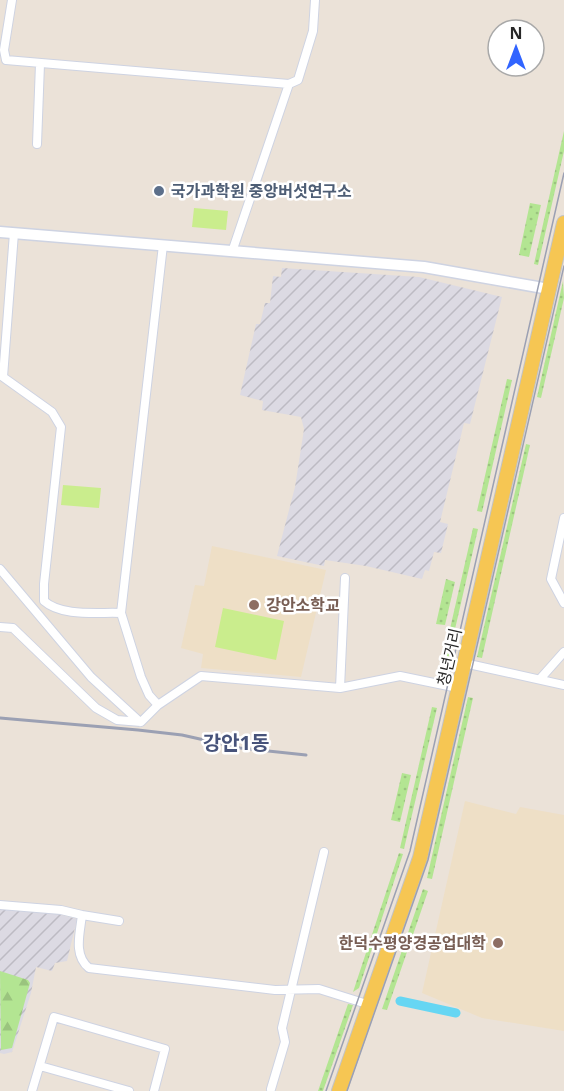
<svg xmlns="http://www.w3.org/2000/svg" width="564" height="1091" viewBox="0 0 564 1091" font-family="'Open Sans','Noto Sans KR',sans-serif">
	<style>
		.industrial { fill: url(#industrial-furrows) }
		.education { fill: #eedfc6 }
		.grass { fill: url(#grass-dots) }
		.forest { fill: url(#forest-firs) }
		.pitch { fill: #caed8d }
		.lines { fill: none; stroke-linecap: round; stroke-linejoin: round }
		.canal { stroke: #66d6f3; stroke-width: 9 }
		.minor-casing { stroke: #ced3e2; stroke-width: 10 }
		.tertiary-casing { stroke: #ced3e2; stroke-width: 13 }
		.primary-casing { stroke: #c3c3c3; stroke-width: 16 }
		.minor { stroke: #fff; stroke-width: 8 }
		.tertiary { stroke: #fff; stroke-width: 10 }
		.primary { stroke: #f6c653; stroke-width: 14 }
		.tram { stroke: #9ba0b3; stroke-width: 1.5 }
		.rail { stroke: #9ba0b3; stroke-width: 3 }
		.service-dot { fill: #5c6f8a; stroke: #fff; stroke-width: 2 }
		.education-dot { fill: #8d6e63; stroke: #fff; stroke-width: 2 }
		.labels { text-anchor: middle; stroke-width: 5; stroke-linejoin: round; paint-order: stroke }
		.service-label { font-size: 16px; font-weight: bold; fill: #4e5e75; stroke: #fff; text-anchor: start }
		.education-label { font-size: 16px; font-weight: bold; fill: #785e54; stroke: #fff; text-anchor: start }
		.street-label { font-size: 16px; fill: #282828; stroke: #fff }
		.quarter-label { font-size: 20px; font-weight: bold; fill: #47537a; stroke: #fff }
	</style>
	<defs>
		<pattern id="industrial-furrows" width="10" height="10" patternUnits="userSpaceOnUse" patternTransform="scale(1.5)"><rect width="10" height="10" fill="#dcdae3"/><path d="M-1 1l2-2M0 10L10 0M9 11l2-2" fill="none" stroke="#bdbbc3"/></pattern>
		<pattern id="grass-dots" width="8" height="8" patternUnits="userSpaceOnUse" patternTransform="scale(1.5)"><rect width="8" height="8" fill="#b3e592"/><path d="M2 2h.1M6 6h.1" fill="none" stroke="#9ac47e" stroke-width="1.8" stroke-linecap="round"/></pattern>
		<pattern id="forest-firs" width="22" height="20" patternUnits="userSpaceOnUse" patternTransform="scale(1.5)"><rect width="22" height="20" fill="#b3e592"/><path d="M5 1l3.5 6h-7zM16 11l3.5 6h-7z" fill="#9ac47e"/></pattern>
	</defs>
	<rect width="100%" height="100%" fill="#ebe2d8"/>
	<!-- industrial -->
	<path class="industrial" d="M282,268l137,9 83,20 -32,127 -6,-1 -24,99 8,2 -7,29 -7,-1 -5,19 -4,-1 -3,9 -56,-13 -41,-6 -1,6 -47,-10 18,-69 9,-58 -3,-12 -39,-7 1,-9 -23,-6 16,-71h4l5,-21h5l3,-27 8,1z
		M0,908l48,4 29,7 -10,42 -12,2 -3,8 -16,-4 -5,26 -19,59 -8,2 -4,-1z"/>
	<!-- education -->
	<path class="education" d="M212,546l114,24 -25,107 -100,-9 2,-14 -22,-6 14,-63 9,1z
		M465,801l51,13 4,-7 44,8v216l-82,-13 -60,-25z"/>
	<!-- grass -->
	<path class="grass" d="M564,131v20l-26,114 -4,-1z
		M530,203l11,2 -12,52 -10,-2z
		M563,281l1,17 -23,100 -4,-1z
		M507,379l5,1 -30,132 -5,-1z
		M526,444l4,1 -48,213 -5,-1z
		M473,528l5,1 -34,148h-5z
		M446,579l9,3 -10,43 -9,-1z
		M468,697l5,1 -41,181 -5,-1z
		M432,707l5,1 -33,141 -4,-1z
		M402,773l9,2 -11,47 -9,-2z
		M399,853l4,1 -44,134 -6,4z
		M423,889l5,2 -41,119 -5,-1z
		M348,1004l5,1 -30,86h-5z"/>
	<!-- forest -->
	<path class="forest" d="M0,971l28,9 2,3 -18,65 -11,2z"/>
	<!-- pitch -->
	<path class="pitch" d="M194,208l34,3 -2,19 -34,-3z
		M63,485l38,3 -2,20 -38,-3z
		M223,608l61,13 -8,39 -61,-13z"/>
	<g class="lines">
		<!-- canal -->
		<path class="canal" d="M400,1001l56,12"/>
		<!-- minor casing -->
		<g class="minor-casing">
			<path id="minor" d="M12,0l-8,50 2,10 283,24
				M37,144l3,-80
				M14,233l-11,144 49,35 9,15 -17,157v17c18,16 54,11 77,12
				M233,249l56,-165 9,-4 15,-49 2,-31
				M564,518l-13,61 13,24
				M0,569l91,108 49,45
				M0,627l13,1 83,80 21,12 24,2 17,-17 43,-29 139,12 60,-12 58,12
				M464,663l100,22
				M540,679l24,-27
				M340,688l5,-110
				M158,705l-9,-10 -8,-18 -20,-64 42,-368
				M0,905l61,5 21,5c-2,18 -9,40 7,53l186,22 44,-1 51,16
				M82,915l37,6
				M40,1066l89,25
				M271,1089l14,-47 -3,-14 42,-176
				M32,1091l22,-74 111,32 -11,42"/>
		</g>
		<!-- tertiary casing -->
		<g class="tertiary-casing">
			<path id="tertiary" d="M0,232l424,35 125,22"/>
		</g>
		<!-- primary casing -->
		<g class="primary-casing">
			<path id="primary" d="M339,1091l81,-233 144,-635"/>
		</g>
		<!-- minor -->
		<use href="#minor" class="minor"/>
		<!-- tertiary -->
		<use href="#tertiary" class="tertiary"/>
		<!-- primary -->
		<use href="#primary" class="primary"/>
		<!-- tram -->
		<path class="tram" d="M326,1091l84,-240 154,-678
			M347,1091l81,-231 136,-594"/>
		<!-- rail -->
		<path class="rail" d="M0,718l138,12 44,5 58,13 66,7"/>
	</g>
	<!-- markers -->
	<circle class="service-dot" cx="159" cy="191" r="6"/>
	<g class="education-dot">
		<circle cx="254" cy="605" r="6"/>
		<circle cx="498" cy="943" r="6"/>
	</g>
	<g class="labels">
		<!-- service labels -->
		<g class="service-label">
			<text x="171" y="197">국가과학원 중앙버섯연구소</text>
		</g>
		<!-- education labels -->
		<g class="education-label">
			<text x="266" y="611">강안소학교</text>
			<text x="486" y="949" text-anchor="end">한덕수평양경공업대학</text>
		</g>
		<!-- street labels -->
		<g class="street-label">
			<text transform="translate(449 657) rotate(-77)" y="6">청년거리</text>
		</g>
		<!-- quarter labels -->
		<g class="quarter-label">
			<text x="236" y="750">강안1동</text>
		</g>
	</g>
	<!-- north arrow -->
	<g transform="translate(516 48)"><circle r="28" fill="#ffffff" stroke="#a9a9a9" stroke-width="1.5"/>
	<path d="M0-4.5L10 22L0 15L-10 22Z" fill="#3164ff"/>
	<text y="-9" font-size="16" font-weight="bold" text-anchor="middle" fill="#282828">N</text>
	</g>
</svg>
